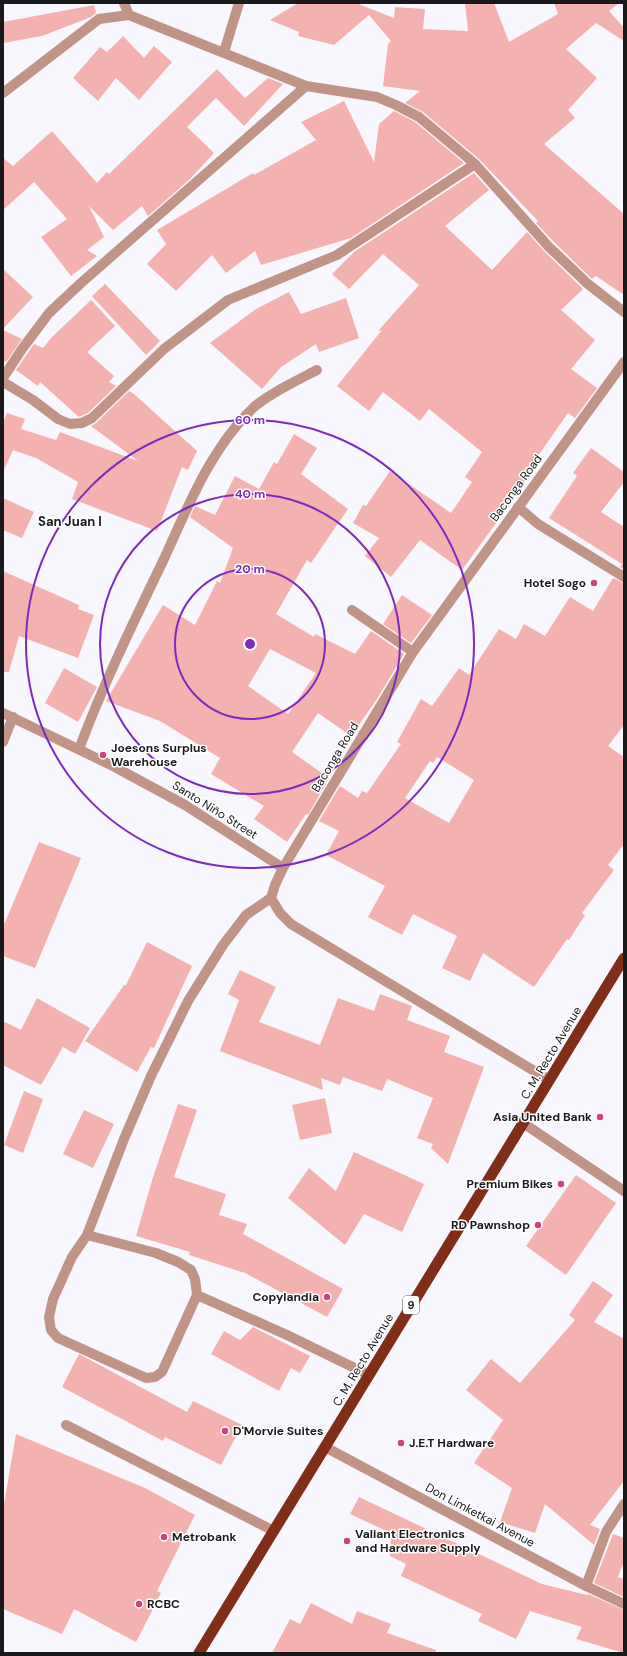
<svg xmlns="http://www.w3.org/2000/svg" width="627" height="1656" viewBox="0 0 627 1656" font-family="'DM Sans',sans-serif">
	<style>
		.building { fill: #f3b1b0; fill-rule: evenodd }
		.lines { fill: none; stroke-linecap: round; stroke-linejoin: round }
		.service { stroke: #c29488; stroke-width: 10 }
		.minor { stroke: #c29488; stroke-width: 10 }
		.tertiary { stroke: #c29488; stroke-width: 10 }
		.trunk { stroke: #812d17; stroke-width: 11 }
		.ring { fill: none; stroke: #7b2cbf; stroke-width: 2 }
		.poi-dot { fill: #cb4380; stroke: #fff; stroke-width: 1.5 }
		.labels { text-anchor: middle; stroke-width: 3; stroke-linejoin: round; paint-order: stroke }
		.shield { fill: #fff; stroke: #5f5e60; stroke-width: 1 }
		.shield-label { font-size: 11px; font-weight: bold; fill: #1a191c }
		.street-label { font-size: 12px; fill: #1a191c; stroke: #fff }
		.poi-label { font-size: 12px; font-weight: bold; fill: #1a191c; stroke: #fff; text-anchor: start }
		.neighbourhood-label { font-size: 13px; font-weight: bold; fill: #1a191c; stroke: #fff }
		.centre { fill: #7b2cbf; stroke: #fff; stroke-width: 2 }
		.ring-label { font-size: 12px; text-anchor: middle; font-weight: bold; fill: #7b2cbf; stroke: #fff; stroke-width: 3; stroke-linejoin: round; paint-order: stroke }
	</style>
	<rect width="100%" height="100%" fill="#f8f7fe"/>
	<!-- building -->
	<path class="building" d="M298,3h58l38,15 1,-11 30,2 -2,20 45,2 -3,-28h29l15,39 49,-28 -4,-11h65l-10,8 15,17v13l-28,-18 -30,26 31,29 -29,32 7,8 -31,26 80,70v81l-28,-19 -4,3 -39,-38 -17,-18 2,-2 -59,-62 -56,-47 -18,-9 15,-12 -37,-5 5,-42 3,-3 -22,-26 -35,30 -36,-9 1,-4 -29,-12z
		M94,5l2,8 -5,4 -49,19 -39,7v-21z
		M123,36l21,22 10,-12 18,16 -33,38 -23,-22 -18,23 -25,-23 27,-31 7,5z
		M217,69l28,29 23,-20 15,6 -39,42 -28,-28 -29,29 27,26 -24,26 -42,37 -6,-10 -29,24 -24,-24 15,31 -17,13 10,6 -26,20 -30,-39 26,-18 -33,-37 -31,28v-52l10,8 39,-35 45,52 10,-11 2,2z
		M344,101l30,61 5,-38 15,-13 21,11 49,41 -113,75 -90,27 -6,-14 -29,22 -14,-18 -36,36 -29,-27 19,-20 -9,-14 96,-57 1,2 62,-35 -15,-18z
		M474,173l15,17 -44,36 47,44 35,-38 17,19 39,38 -22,21 34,30 -24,29 26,19 -22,30 -7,-5 -42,60 3,2 -20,30 -47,65 -42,-30 -29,37 -26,-21 14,-18 -26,-15 10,-18 3,1 24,-35 61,42 21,-31 -7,-5 17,-25 -53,-43 -9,12 -37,-29 -14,19 -32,-25 45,-56 -4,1 41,-46 -36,-31 -34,35 -17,-15 22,-22z
		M3,269l30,28 -30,32z
		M105,284l55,57 -14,14 -54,-59z
		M289,292l12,22 45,-16 13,40 -40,14 -3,-8 -35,23 -19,22 -52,-46 46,-34z
		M91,300l24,26 -28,26 27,24 -5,6 7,4 -28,27 -9,4 -39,-35 -2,4 -22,-16 18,-26 9,4 8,-10z
		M3,330l19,9 -16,23 -3,-2z
		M129,391l5,3 63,57 -9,19 -6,-3 -25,64 -85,-32 6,-17 -42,-24 -23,-8 -10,22v-49l4,-10 18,6 -4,10 35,11 4,-8 78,29 -47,-35 5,-3z
		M294,434l23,14 -16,26 47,35 -37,54 -4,-3 -31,54 38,23 1,-3 40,20 16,-23 33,23 -27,45 -26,37 -33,-23 -26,39 37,26 -21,37 -2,-1 -19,28 -33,-23 10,-13 -53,-32 9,-16 -60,-37 -54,-20 57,-96 32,20 22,-44 3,2 13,-35 -43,-31 5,-11 20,9 20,-39 24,13 15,-27 3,2zM270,649l46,24 -28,41 -40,-28z
		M591,448l33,24v10l-23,30 23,15v42l-4,-2 2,-3 -73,-46 28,-42 -4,-3z
		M3,498l31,14 -12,26 -19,-8z
		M3,571l76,34 -1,4 16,6 -16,43 -59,-22 -10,36h-6z
		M613,578l11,5v142l-16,21 16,11v87l-16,21 6,5 -32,43 3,2 -16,25 -2,-1 -33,48 -51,-34 -13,28 -28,-13 15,-32 -44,-22 -11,21 -34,-18 17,-31 -59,-31 13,-24 -20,-10 21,-35 18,12 4,-7 5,2 34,-49 -4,-2 24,-43 11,7 27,-38 10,7 30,-46 17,10 8,-15 21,12 25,-39 23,14zM437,757l37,23 -25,43 -44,-25 25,-37 3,2z
		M402,595l30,20 -21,28 -28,-19z
		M64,668l33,19 -19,35 -33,-19z
		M39,842l42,16 -46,110 -32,-12v-29z
		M147,942l45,24 -38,82 -3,-1 -14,25 -52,-31 39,-56h2z
		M240,970l36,17 -17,35 61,23 18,-47 36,13 6,-17 32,12 -5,14 43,16 -6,16 40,15 -36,97 -17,-16 2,-4 -16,-6 16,-40 -46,-19 -5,12 -39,-14 -3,8 -19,-7 2,12 -103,-39 19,-51 -11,-6z
		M37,998l53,30 -15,26 -12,-7 -22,38 -38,-20v-44l18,9z
		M24,1091l19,8 -20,54 -19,-8z
		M325,1098l7,35 -32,7 -8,-35z
		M178,1104l19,6 -23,67 52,17 -7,21 28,9 -4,10 100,55 -16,28 -82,-44 -56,-18 1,-3 -54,-16 17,-59z
		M84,1110l30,14 -21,44 -30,-14z
		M354,1152l70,32 -22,48 -38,-18 -19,31 -57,-47 21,-30 27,23z
		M576,1175l40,28 -50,72 -40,-29z
		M593,1281l20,14 -19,27 30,17v142l-34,44 10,4 -6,16 -49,-41 -10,29 -35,-11 12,-34 -38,-25 29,-43 -37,-30 25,-31 29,24 55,-63 -6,-5z
		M253,1327l57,29 -10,17 -9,-5 -12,23 -68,-37 13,-23 16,9z
		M79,1354l108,58 6,-11 49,24 -21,40 -56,-28 -2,4 -101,-54z
		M16,1434l129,54 50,27 -38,76 4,2 -25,49 -62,-33 -12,25 -59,-25v-99z
		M359,1497l183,87 45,11 1,-1 36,16v43l-48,-14 6,-12 -52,-16 -14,28 -38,-18 4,-7 -81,-38 5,-12 -16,-8 1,-23 -41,-19z
		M613,1534l11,4v23l-6,16 6,2v18l-30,-14z
		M311,1603l41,21 5,-13 34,13 -4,9 49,17 -1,3h-163l18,-34 10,5z"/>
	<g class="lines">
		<!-- service -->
		<path class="service" d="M518,507l20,17 86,53
			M287,1335l82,40
			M66,1425l208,106
			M586,1586l20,-54 18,-28"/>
		<!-- minor -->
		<path class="minor" d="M124,3l5,12
			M224,52l15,-49
			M3,93l96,-74 30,-4 177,71 71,11 19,8 23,12 56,47 73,82 40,38 36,28
			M3,378l19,-29 27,-36 32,-30 225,-197
			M3,382l30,18 25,19 12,5 12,-1 10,-5 72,-69 64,-49 109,-45 138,-91
			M352,610l61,42
			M3,713l110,53 72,39 98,63
			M3,742l10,-25
			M79,749c24,-64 54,-126 84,-188 24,-52 47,-112 90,-153 15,-14 45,-28 64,-38
			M549,1080l-258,-156 -11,-11 -9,-15 4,-13 8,-17 130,-216 211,-290
			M523,1123l101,68
			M87,1235l69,18 22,9 13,8 4,9 2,16 -35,77 -7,5 -9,1 -88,-40 -7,-8 -2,-13 4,-18 19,-42 15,-22 37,-96 27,-63 37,-75 35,-56 23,-30 25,-17
			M197,1295l90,40"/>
		<!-- tertiary -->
		<path class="tertiary" d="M325,1447l261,139 38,18"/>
		<!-- trunk -->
		<path class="trunk" d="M199,1653l425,-695"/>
	</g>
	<!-- distance rings -->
	<g class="ring">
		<circle cx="250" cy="644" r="75"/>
		<circle cx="250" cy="644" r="150"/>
		<circle cx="250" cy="644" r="224"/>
	</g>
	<!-- markers -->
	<g class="poi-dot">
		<circle cx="594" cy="583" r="4"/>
		<circle cx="103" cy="755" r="4"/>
		<circle cx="600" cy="1117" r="4"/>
		<circle cx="561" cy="1184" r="4"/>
		<circle cx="538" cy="1225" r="4"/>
		<circle cx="327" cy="1297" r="4"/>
		<circle cx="225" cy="1431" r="4"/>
		<circle cx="401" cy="1443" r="4"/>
		<circle cx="164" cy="1537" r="4"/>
		<circle cx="347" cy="1541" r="4"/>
		<circle cx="139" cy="1604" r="4"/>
	</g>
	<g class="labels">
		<!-- shield labels -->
		<rect class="shield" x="403" y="1296" width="16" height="18" rx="3"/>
		<g class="shield-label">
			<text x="411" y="1309">9</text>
		</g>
		<!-- street labels -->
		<g class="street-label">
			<text transform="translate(516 488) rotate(-54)" y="4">Baconga Road</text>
			<text transform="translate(335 757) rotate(-59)" y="4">Baconga Road</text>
			<text transform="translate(215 810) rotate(32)" y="4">Santo Niño Street</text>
			<text transform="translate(551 1053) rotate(-59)" y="4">C. M. Recto Avenue</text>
			<text transform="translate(363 1360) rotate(-59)" y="4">C. M. Recto Avenue</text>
			<text transform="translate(480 1515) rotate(28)" y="4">Don Limketkai Avenue</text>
		</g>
		<!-- poi labels -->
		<g class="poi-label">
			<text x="586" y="587" text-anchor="end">Hotel Sogo</text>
			<text x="111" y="752">Joesons Surplus<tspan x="111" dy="14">Warehouse</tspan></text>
			<text x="592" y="1121" text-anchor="end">Asia United Bank</text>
			<text x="553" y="1188" text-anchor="end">Premium Bikes</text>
			<text x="530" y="1229" text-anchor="end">RD Pawnshop</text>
			<text x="319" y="1301" text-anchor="end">Copylandia</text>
			<text x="233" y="1435">D'Morvie Suites</text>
			<text x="409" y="1447">J.E.T Hardware</text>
			<text x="355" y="1538">Valiant Electronics<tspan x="355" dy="14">and Hardware Supply</tspan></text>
			<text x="172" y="1541">Metrobank</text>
			<text x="147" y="1608">RCBC</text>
		</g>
		<!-- neighbourhood labels -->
		<g class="neighbourhood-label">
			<text x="70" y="526">San Juan I</text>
		</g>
	</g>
	<circle cx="250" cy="644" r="6" class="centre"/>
	<g class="ring-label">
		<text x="250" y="424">60 m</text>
		<text x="250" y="498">40 m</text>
		<text x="250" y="573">20 m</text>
	</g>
	<!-- border -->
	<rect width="627" height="1656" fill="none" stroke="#1a191c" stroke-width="8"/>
</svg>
